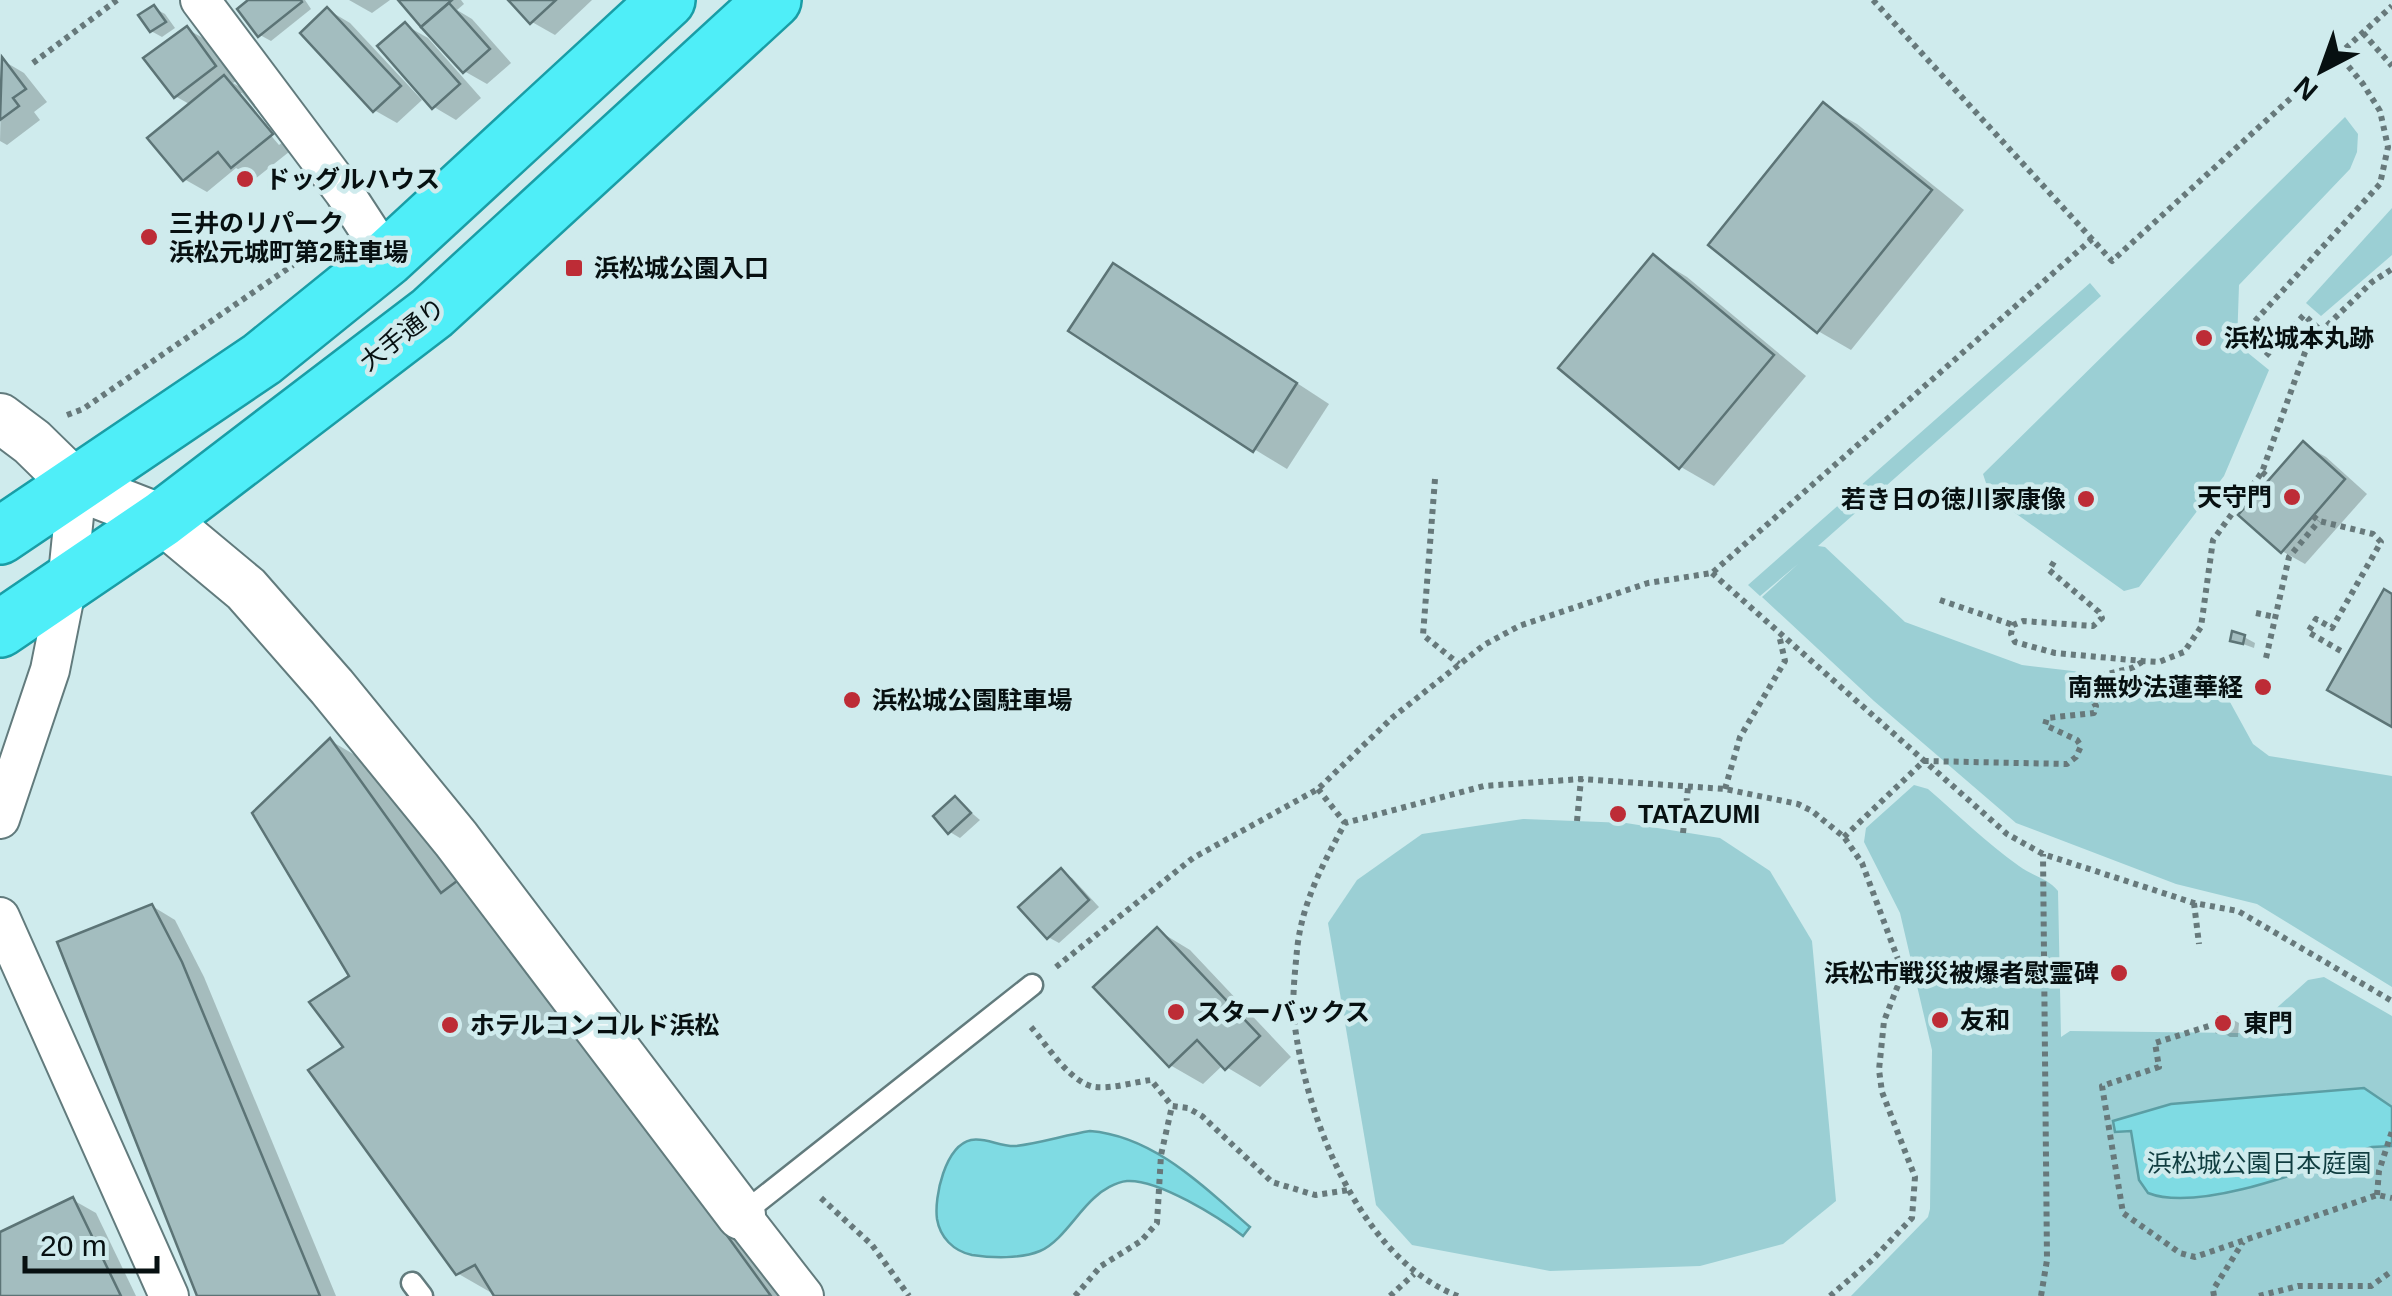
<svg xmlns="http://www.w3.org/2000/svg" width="2392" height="1296" font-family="Arial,'Noto Sans JP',sans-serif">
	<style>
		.green { fill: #9bcfd4 }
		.water { fill: #7fdbe3; stroke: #5b9ea4; stroke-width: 2.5 }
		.shadow { fill: #0003; fill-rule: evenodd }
		.building { fill: #a3bdbf; stroke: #5c7476; stroke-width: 2.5 }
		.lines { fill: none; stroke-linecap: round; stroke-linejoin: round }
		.service-casing { stroke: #627b7d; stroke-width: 25 }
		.minor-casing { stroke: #627b7d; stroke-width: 42 }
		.tertiary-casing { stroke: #627b7d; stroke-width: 52 }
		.trunk-casing { stroke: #199da6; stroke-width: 60 }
		.path { stroke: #67797b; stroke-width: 6; stroke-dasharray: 5 5; stroke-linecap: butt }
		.service { stroke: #fff; stroke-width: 20 }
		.minor { stroke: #fff; stroke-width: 38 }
		.tertiary { stroke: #fff; stroke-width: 48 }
		.trunk { stroke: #4feef8; stroke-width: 55 }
		.poi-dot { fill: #bd2c36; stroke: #cfebed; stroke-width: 4 }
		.labels { text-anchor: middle; stroke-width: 9; stroke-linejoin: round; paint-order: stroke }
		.poi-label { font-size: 25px; font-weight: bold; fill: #071011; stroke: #cfebed; text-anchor: start }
		.street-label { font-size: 25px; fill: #071011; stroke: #cfebed }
		.park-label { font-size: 25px; fill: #103d40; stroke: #cfebed }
	</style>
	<rect width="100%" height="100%" fill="#cfebed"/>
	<!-- green -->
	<g class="green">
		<polygon points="2345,117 2358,134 2357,152 2350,169 2239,285 2237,344 2269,370 2224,476 2139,587 2124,591 1990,495 1983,474"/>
		<polygon points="2392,208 2392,255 2321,316 2306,303"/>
		<polygon points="2090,283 2101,296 1818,546 1825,547 1905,622 2022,665 2150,680 2204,674 2219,682 2253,744 2269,756 2392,776 2392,987 2257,904 2176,884 2016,823 1874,701 1762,597 1798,564 1760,596 1748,585"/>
		<path d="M1914,785l14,4c30,26 59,54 91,77 13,10 29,12 39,25l3,146 9,-6 169,2 22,-11 47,-42 16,-3 68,39v280h-541l77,-79 2,-8 2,-159 -32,-137 -36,-71 2,-14z"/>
		<polygon points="1523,819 1626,823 1720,838 1770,871 1812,941 1836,1201 1783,1244 1700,1266 1550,1271 1412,1245 1376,1205 1328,923 1357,880 1422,834"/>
	</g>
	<!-- water -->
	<g class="water">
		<path d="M2364,1088l28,19v39l-20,1c-53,18 -171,67 -224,46l-9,-13 -8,-49 -16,1 -2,-11 58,-17z"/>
		<path d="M1090,1131c64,5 114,56 160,96l-7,9c-24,-19 -85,-57 -116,-55 -11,1 -25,9 -33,17 -17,15 -33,44 -54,53 -19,8 -48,7 -68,4 -19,-4 -32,-18 -35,-36 -3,-22 8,-73 34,-79 15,-3 29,7 45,6 25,-3 49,-11 74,-15z"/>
	</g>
	<!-- shadow -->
	<g class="shadow">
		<polygon points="248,0 305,0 311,9 271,41 260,35"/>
		<polygon points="349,0 390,0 372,13"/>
		<polygon points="401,0 461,0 464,4 457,10 472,19 511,63 487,84 464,71"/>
		<polygon points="511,0 592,0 555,35 532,22"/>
		<polygon points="154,8 165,14 175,28 162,37 151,31"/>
		<polygon points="328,10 350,23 422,100 397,123 374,110"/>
		<polygon points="405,25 428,38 481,98 456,120 434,107"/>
		<path d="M187,29l23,13 28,38 -5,3 14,8 47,57 -39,31 -19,-11 -29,24 -23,-13 7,-74 -16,-9zM235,93h7l41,49 -4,3z"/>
		<polygon points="2,60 24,73 47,102 34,112 40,120 7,145 0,141"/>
		<polygon points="1823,105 1857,124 1964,210 1851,350 1818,331"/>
		<polygon points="1654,257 1687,277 1806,376 1714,486 1681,467 1562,368"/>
		<polygon points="1147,285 1329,404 1287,469 1254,449"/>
		<polygon points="2303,444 2326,457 2367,494 2305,564 2282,551 2241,515"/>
		<polygon points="2244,637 2255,643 2254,648 2232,640"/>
		<polygon points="331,741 406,785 813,1296 497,1296 457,1273 347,1048 353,977"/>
		<polygon points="955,799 980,820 960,838 950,832"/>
		<polygon points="1061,872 1072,878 1099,907 1059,943 1048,937"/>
		<polygon points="152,906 175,920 204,977 336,1296 200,1296"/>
		<polygon points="1157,930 1190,950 1291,1057 1260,1087 1223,1065 1203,1084 1170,1065"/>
		<polygon points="2228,1017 2239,1023 2238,1037 2230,1037 2219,1030"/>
		<polygon points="73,1200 96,1213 136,1296 0,1296 0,1234"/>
	</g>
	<!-- building -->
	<g class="building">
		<polygon points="248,0 301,0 302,2 258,37 237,9"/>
		<polygon points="398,0 452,0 421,27"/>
		<polygon points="508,0 556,0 530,24"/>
		<polygon points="449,3 490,49 463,73 421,27"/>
		<polygon points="154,5 166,22 150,32 138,15"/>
		<polygon points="327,7 401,86 373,112 300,33"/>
		<polygon points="405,22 460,84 432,109 377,46"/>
		<polygon points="187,26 216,66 174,98 143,58"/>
		<polygon points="2,57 26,89 13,98 19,106 0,120"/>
		<polygon points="224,75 273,134 231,168 218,152 183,181 147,138"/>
		<polygon points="1823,102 1932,190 1817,333 1708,245"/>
		<polygon points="1653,254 1774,355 1679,469 1558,368"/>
		<polygon points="1113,263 1297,383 1253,452 1068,331"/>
		<polygon points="2303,441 2345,479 2281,553 2238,515"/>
		<polygon points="2384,589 2392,594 2392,727 2327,690"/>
		<polygon points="2232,631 2245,635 2243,644 2230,641"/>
		<polygon points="330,738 441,893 465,875 771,1296 494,1296 475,1265 456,1275 308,1070 343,1047 309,1002 349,976 252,813"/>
		<polygon points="955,796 971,813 948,834 933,816"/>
		<polygon points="1061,868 1089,900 1047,939 1018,907"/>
		<polygon points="152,904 182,962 320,1296 197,1296 57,942"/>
		<polygon points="1157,927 1260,1036 1225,1070 1197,1040 1169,1067 1093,987"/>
		<polygon points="2218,1014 2229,1015 2228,1032 2217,1032"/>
		<polygon points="73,1197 121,1296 0,1296 0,1232"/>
	</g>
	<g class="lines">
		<!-- service casing -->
		<g class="service-casing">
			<g id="service">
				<polyline points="741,1215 1032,985"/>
				<polyline points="412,1283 422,1296"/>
			</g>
		</g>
		<!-- minor casing -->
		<g class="minor-casing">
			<g id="minor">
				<polyline points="200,0 344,192 387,258"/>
				<polyline points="0,819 50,670 67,585 77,486"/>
				<polyline points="0,917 169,1296"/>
				<polyline points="741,1215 804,1296"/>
			</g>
		</g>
		<!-- tertiary casing -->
		<g class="tertiary-casing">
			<polyline id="tertiary" points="0,418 32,442 77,486 162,519 246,589 332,687 456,839 741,1215"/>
		</g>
		<!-- trunk casing -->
		<g class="trunk-casing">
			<g id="trunk">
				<polyline points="0,536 262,359 387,258 667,0"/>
				<polyline points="0,629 162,519 432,313 773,0"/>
			</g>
		</g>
		<!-- path -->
		<g class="path">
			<polyline points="1873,0 2112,261 2392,6"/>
			<polyline points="2363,33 2392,66"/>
			<polyline points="33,63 117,0"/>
			<polyline points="2255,321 2380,184 2388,147 2380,111 2363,84 2339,55"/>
			<polyline points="2266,356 2304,315 2320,330"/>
			<polyline points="67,415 83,409 293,265"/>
			<polyline points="2262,472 2270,479"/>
			<polyline points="1435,479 1423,635 1459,664"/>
			<polyline points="2313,516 2319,521 2373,534 2381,542 2332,628 2316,619 2308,632 2341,651"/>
			<polyline points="2054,562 2049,570 2099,612 2102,618 2093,626 2023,621 2013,625 2011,634 2015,642 2055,653 2143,661 2159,662 2184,652 2201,627 2213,540 2262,472 2308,344 2372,282 2392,269"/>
			<polyline points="1712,573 2007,834 2043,854 2194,903 2238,911 2392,1001"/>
			<polyline points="1940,600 2013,625"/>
			<polyline points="2256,613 2275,617"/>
			<polyline points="2266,658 2289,557 2319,521"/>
			<polyline points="1318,789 1345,823"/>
			<polyline points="1725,789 1740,737 1785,661 1779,635"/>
			<polyline points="1577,821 1581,779"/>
			<polyline points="1683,833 1688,788"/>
			<polyline points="1844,837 1924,761 2067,764 2076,757 2081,746 2077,740 2045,725 2047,718 2094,713 2096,706 2081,683 2083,680 2132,668 2142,662"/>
			<polyline points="2194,903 2199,944"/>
			<polyline points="1056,967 1193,858 1318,789 1393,717 1484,645 1519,626 1648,583 1712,573 2092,239"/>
			<polyline points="2218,1023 2155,1043 2159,1067 2102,1086 2123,1213 2180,1253 2195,1257 2377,1195 2392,1198"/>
			<path d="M1031,1027c16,18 39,56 64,60 16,2 40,-5 56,-7l21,26"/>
			<polyline points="2377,1195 2379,1171 2392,1131"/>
			<polyline points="821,1198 872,1245 909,1296"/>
			<polyline points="1075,1296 1101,1266 1141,1241 1157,1223 1161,1155 1172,1106 1188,1108 1202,1116 1272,1182 1315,1195 1349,1190"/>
			<polyline points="1390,1296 1414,1274"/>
			<path d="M1458,1296c-98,-37 -153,-180 -164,-277 -2,-22 1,-47 3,-69 5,-48 26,-86 48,-127l139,-37 97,-7 144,10 73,15 14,7 32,26 18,26 37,99 1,18 -16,41 -5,49 3,22 33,85 -3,41 -40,42 -42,36"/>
			<polyline points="2041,1296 2047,1260 2043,854"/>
			<polyline points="2214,1296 2213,1290 2243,1242"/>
			<polyline points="2259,1296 2298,1286 2371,1286 2392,1271"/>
		</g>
		<!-- service -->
		<use href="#service" class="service"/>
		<!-- minor -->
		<use href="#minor" class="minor"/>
		<!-- tertiary -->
		<use href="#tertiary" class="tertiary"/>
		<!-- trunk -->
		<use href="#trunk" class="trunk"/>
	</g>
	<!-- markers -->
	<g class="poi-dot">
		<circle cx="245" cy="179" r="10"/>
		<circle cx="149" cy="237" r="10"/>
		<rect x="564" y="258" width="20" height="20" rx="5"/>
		<circle cx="2204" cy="338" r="10"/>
		<circle cx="2292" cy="497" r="10"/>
		<circle cx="2086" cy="499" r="10"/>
		<circle cx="2263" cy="687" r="10"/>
		<circle cx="852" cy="700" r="10"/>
		<circle cx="1618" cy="814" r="10"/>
		<circle cx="2119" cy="973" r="10"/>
		<circle cx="1176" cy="1012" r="10"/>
		<circle cx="1940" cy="1020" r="10"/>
		<circle cx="2223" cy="1023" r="10"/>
		<circle cx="450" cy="1025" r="10"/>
	</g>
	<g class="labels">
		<!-- poi labels -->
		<g class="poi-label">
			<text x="265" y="188">ドッグルハウス</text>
			<text x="169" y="232">三井のリパーク<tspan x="169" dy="29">浜松元城町第2駐車場</tspan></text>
			<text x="594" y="277">浜松城公園入口</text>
			<text x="2224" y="347">浜松城本丸跡</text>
			<text x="2272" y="506" text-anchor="end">天守門</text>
			<text x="2066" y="508" text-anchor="end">若き日の徳川家康像</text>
			<text x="2243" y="696" text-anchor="end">南無妙法蓮華経</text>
			<text x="872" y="709">浜松城公園駐車場</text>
			<text x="1638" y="823">TATAZUMI</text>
			<text x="2099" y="982" text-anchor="end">浜松市戦災被爆者慰霊碑</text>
			<text x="1196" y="1021">スターバックス</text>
			<text x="1960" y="1029">友和</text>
			<text x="2243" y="1032">東門</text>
			<text x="470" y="1034">ホテルコンコルド浜松</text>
		</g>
		<!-- street labels -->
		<g class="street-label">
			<text transform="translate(402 334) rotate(-38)" y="9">大手通り</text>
		</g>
		<!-- park labels -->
		<g class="park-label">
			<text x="2259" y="1172">浜松城公園日本庭園</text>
		</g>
	</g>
	<!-- north arrow -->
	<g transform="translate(2322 70) rotate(221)" stroke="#cfebed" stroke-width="8" paint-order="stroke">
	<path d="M0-8L18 38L0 25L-18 38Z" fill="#071011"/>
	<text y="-15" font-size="28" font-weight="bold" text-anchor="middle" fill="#071011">N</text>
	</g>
	<!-- scale -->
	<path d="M25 1256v15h132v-15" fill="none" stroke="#071011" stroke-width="5"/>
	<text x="40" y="1256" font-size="30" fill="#071011" stroke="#cfebed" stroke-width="8" paint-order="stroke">20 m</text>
</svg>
